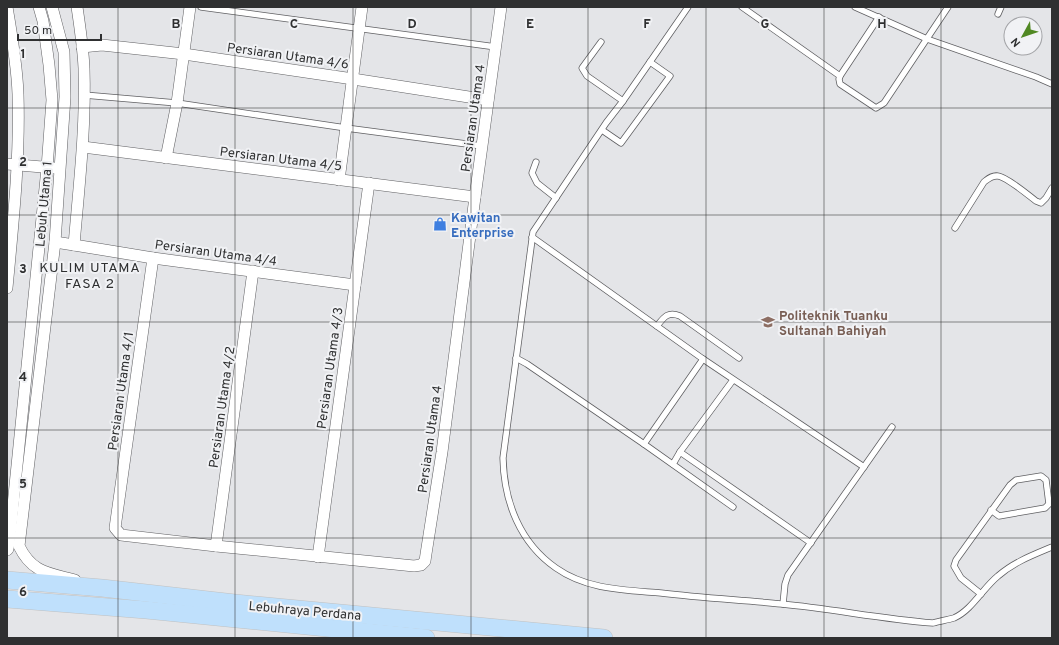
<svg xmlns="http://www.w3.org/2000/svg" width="1059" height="645" font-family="Overpass,sans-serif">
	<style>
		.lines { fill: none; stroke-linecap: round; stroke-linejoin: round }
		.lane-casing { stroke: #606063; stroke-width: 7 }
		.street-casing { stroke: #606063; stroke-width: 12 }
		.primary-casing { stroke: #c1c1c1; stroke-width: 18 }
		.lane { stroke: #fff; stroke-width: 5.5 }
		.street { stroke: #fff; stroke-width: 11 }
		.primary { stroke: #bfe0fc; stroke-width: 17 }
		.grid { fill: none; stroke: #2f3031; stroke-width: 1; stroke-opacity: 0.55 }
		.labels { text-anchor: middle; stroke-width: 4; stroke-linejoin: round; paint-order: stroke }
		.street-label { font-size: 13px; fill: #2f3031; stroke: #f1f2f5 }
		.shop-label { font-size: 13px; font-weight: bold; fill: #366cbe; stroke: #f1f2f5; text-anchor: start }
		.education-label { font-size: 13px; font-weight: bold; fill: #785e54; stroke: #f1f2f5; text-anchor: start }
		.neighbourhood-label { font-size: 14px; letter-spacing: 1px; fill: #2f3031; stroke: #f1f2f5 }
		.grid-label { font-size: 13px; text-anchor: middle; font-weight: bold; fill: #2f3031; stroke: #f1f2f5; stroke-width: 4; stroke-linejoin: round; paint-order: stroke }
	</style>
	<rect width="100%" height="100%" fill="#e4e5e8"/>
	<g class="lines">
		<!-- lane casing -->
		<g class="lane-casing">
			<g id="lane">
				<polyline points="201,7 496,47"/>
				<path d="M688,7l-65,94 -17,22 -73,109 -30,226c1,44 17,85 53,110 31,22 70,22 105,25 41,5 81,7 121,11 51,5 100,15 151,19 7,-2 14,-3 21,-5 18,-8 29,-30 44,-42 16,-14 35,-21 54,-29"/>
				<polyline points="742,7 840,76"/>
				<polyline points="855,7 927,39 1036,77 1052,84"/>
				<polyline points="998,14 1001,7"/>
				<polyline points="879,17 840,76 839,79 840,84 876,108 884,103 948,7"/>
				<polyline points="601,42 582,68 587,76 623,101"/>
				<polyline points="84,95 177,103 346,128 482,146"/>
				<polyline points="602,130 621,143 670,76 650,62"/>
				<polyline points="536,162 532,173 537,183 556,198"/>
				<path d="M955,228l29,-46c4,-3 8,-7 14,-6 9,1 30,19 38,25l5,2 5,-5 6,-10"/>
				<polyline points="532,237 703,359 864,467"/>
				<path d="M657,326c7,-9 11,-15 23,-10l59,42"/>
				<polyline points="516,358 527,364 644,444 733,507"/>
				<polyline points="644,444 703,359"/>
				<polyline points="680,452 811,543"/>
				<polyline points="673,464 680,452 733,380"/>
				<polyline points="981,594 961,578 954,566 956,560 1010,485 1016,480 1041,476 1046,480 1049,504 1045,508 999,516 991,510"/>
				<polyline points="783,604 785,584 788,575 892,427"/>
			</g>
		</g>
		<!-- street casing -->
		<g class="street-casing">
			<g id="street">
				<path d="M52,7l12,45 1,45 -10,145 -36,304c13,27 30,27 56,34"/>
				<polyline points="82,47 102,45 184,54 353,79 488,100"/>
				<polyline points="83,147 475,197"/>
				<polyline points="166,158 177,103 190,7"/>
				<polyline points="7,164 54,168"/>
				<polyline points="339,180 362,7"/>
				<path d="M55,242l19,3c5,-59 12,-118 10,-177 -1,-21 -4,-41 -7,-61"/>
				<polyline points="74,245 153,258 355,285"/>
				<polyline points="153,258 115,528 121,535 216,546 414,566 421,565 425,561 426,554 442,452 475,197 501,7"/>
				<path d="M7,288c6,-64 13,-129 11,-194 -1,-29 -6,-58 -11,-87"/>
				<polyline points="216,546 253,271"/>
				<polyline points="7,550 8,549 10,535 47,168 52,100 49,65 43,21 39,7"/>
				<polyline points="318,557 369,183"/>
			</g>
		</g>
		<!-- primary casing -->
		<g class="primary-casing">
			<g id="primary">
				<polyline points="7,580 102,588 235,603 604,638"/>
				<polyline points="7,599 146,610 426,638"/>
			</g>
		</g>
		<!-- lane -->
		<use href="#lane" class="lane"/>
		<!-- street -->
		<use href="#street" class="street"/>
		<!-- primary -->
		<use href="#primary" class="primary"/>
	</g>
	<!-- grid -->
	<path class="grid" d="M118,7v631M235,7v631M353,7v631M471,7v631M588,7v631M706,7v631M824,7v631M941,7v631M7,108h1045M7,215h1045M7,322h1045M7,430h1045M7,538h1045"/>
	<!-- icons -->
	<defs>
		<g id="shop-bare" transform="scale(1.08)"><path d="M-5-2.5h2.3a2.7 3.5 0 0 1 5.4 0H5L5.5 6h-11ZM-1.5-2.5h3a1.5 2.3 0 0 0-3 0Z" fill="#3f7fe0" stroke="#f1f2f5" stroke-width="2.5" paint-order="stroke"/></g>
		<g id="university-bare" transform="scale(1.08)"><path d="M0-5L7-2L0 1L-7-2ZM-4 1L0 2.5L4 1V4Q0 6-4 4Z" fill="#8d6e63" stroke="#f1f2f5" stroke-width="2.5" paint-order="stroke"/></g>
	</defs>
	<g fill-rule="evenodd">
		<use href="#shop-bare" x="440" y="224"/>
		<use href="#university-bare" x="768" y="322"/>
	</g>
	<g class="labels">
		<!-- street labels -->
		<g class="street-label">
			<text transform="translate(288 55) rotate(8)" y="5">Persiaran Utama 4/6</text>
			<text transform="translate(472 118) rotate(-82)" y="5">Persiaran Utama 4</text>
			<text transform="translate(281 158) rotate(7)" y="5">Persiaran Utama 4/5</text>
			<text transform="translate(43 204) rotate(-85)" y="5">Lebuh Utama 1</text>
			<text transform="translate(216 252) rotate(8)" y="5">Persiaran Utama 4/4</text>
			<text transform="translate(329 368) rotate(-82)" y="5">Persiaran Utama 4/3</text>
			<text transform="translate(120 391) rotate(-82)" y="5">Persiaran Utama 4/1</text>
			<text transform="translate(221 407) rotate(-82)" y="5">Persiaran Utama 4/2</text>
			<text transform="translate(429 439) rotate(-82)" y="5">Persiaran Utama 4</text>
			<text transform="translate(305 610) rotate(5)" y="5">Lebuhraya Perdana</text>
		</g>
		<!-- shop labels -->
		<g class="shop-label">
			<text x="451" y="222">Kawitan<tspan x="451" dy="15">Enterprise</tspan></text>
		</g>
		<!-- education labels -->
		<g class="education-label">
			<text x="779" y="320">Politeknik Tuanku<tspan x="779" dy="15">Sultanah Bahiyah</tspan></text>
		</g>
		<!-- neighbourhood labels -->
		<g class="neighbourhood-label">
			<text x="90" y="272">KULIM UTAMA<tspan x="90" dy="16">FASA 2</tspan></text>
		</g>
	</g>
	<g class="grid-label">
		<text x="176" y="28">B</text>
		<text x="294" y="28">C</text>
		<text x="412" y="28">D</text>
		<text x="530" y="28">E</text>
		<text x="647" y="28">F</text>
		<text x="765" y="28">G</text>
		<text x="882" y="28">H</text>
		<text x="23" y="58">1</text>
		<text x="23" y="166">2</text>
		<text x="23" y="273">3</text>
		<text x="23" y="381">4</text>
		<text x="23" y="488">5</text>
		<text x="23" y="596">6</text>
	</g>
	<!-- border -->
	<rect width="1059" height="645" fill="none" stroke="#2f3031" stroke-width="16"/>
	<!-- north arrow -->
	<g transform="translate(1023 36) rotate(230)"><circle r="19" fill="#f1f2f5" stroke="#a3a4a7"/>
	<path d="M0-3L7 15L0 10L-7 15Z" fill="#508823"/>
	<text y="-6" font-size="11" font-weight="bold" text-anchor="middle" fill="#2f3031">N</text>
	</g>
	<!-- scale -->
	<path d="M18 34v6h83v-6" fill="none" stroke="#2f3031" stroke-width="2"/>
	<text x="24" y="34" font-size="12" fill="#2f3031" stroke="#f1f2f5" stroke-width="3" paint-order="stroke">50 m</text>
</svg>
